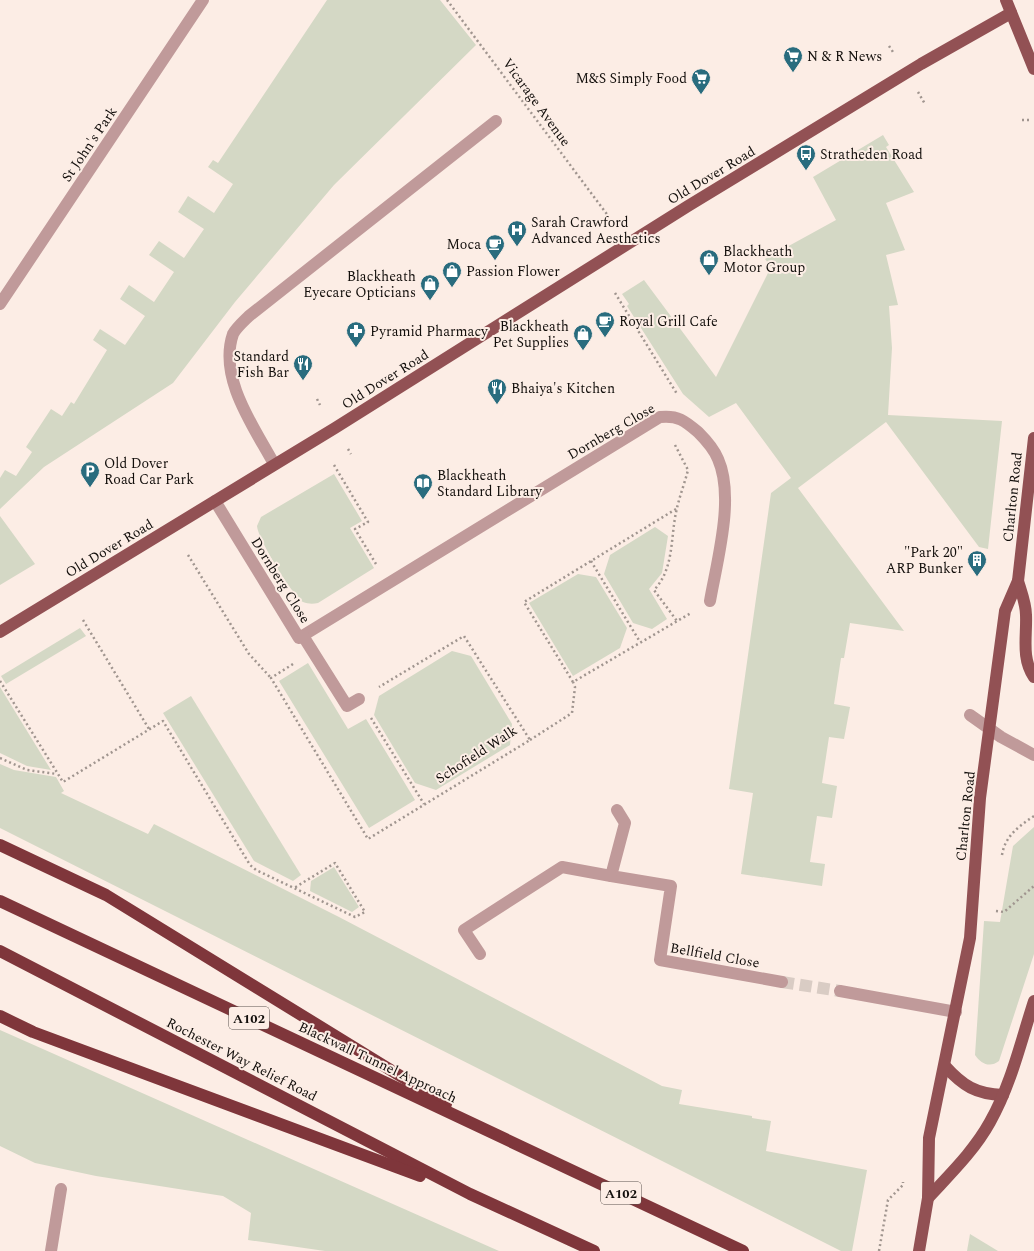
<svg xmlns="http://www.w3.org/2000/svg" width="1034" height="1251" font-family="Spectral,serif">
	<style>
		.green { fill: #d4d8c5 }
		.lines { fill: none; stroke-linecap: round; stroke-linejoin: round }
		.minor-tunnel { stroke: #d9ccc4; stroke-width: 12; stroke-dasharray: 12 6; stroke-linecap: butt }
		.path { stroke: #a0958f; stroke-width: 2.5; stroke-dasharray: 2 3; stroke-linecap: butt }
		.minor { stroke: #c09a9a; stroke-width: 12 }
		.major { stroke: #925154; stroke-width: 12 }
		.highway { stroke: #7f363b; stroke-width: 12 }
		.labels { text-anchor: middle; stroke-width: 4; stroke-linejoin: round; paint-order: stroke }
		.shield { fill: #fcede5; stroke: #58514c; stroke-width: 1 }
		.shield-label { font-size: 13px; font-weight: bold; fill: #120e0b }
		.poi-label { font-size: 14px; fill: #120e0b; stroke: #fcede5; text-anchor: start }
		.street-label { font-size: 14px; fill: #120e0b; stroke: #fcede5 }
	</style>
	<rect width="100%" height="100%" fill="#fcede5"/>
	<!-- green -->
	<g class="green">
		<polygon points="327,0 440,0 476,45 334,185 235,302 173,383 44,467 0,509 0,478 5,470 16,476 32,452 26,447 51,409 62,416 71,402 74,404 107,350 93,340 100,329 125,345 145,316 120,299 129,285 154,302 174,272 149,255 159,241 184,258 204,229 178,212 188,196 214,213 233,184 208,167 213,160 218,163"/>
		<polygon points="883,135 889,145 886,147 914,192 886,203 905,250 886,255 898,305 889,306 892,348 888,415 1002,421 988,549 979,547 886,422 798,488 904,631 850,623 844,658 841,658 834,704 850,707 844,739 829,737 822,783 837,786 832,818 817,816 810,862 825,864 822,886 741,874 753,793 729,789 771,493 791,478 736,403 709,417 683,394 627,306 629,304 622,294 644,280 716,377 771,267 765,259 836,220 813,177"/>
		<path d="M334,474l28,47 -12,7 24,40 -56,35c-5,1 -10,1 -15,-1 -11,-7 -45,-63 -46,-76l4,-9z"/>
		<polygon points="0,516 35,564 0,585"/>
		<polygon points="655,527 668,536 662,573 649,589 667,619 652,629 633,623 604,574 610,555"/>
		<polygon points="578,574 596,577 627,628 620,648 573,676 529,603"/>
		<polygon points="80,628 86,636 6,684 1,676"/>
		<polygon points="452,651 471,656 512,724 510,745 436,790 415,783 374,715 379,696"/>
		<polygon points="308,663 348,729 366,719 415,800 369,828 279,681"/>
		<polygon points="0,687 51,770 27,766 0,753"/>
		<polygon points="191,696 301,875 293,881 254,861 163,713"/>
		<polygon points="0,764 14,770 56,777 64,791 61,793 148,834 154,824 339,917 662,1086 682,1090 679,1104 752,1116 752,1118 771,1121 766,1151 867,1170 852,1251 841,1251 0,828"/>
		<path d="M1034,827v127l-35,107c-9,7 -18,3 -24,-6l9,-134 16,1 13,-76z"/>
		<polygon points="334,867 359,907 352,912 310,891 311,881"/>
		<polygon points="0,1030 499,1251 325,1251 248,1240 251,1213 223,1196 96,1176 35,1163 0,1146"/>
		<polygon points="970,1234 998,1251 967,1251"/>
	</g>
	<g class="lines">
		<!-- minor-tunnel -->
		<polyline class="minor-tunnel" points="782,982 840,991"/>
		<!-- path -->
		<g class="path">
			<polyline points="447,0 609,217"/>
			<polyline points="889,46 893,52"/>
			<polyline points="918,92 925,104"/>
			<polyline points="1022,120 1031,120"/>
			<polyline points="615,293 677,394"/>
			<polyline points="317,399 320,405"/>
			<path d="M675,445l13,25c-3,12 -8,25 -11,38 -7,28 -2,60 -23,82l23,31"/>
			<polyline points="348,449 351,454"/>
			<polyline points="334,465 368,522 355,529 376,564"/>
			<polyline points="676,509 524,602 573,682 691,613"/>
			<polyline points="188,555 249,654 271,678"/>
			<polyline points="591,561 640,642"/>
			<polyline points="83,620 149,729"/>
			<polyline points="293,664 271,678 368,839 530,740 464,636 379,687"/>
			<polyline points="0,681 63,782 163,721 250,865 256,870 355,917 365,912 335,863 294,888"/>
			<polyline points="371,718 424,804"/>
			<polyline points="530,740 572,713 575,687 573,682"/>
			<polyline points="0,758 27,770 57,774"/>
			<path d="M1002,855c3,-19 17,-29 32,-39"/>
			<polyline points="996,911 1004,912 1034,886"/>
			<polyline points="879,1251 888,1200 903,1185 903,1182"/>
		</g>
		<!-- minor -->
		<g class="minor">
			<polyline points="0,304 203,0"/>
			<path d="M274,464c-20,-37 -56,-86 -41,-130 3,-6 11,-13 16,-18l247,-195"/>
			<path d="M215,501l84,137 361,-221c18,-2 25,4 38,15 8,8 16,17 20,27 17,38 -1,102 -8,142"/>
			<polyline points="303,636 347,706 359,699"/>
			<polyline points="970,715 1001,737 1034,755"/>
			<polyline points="617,810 625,823 611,876 671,886 660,960 782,982"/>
			<polyline points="480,954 464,930 562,867 611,876"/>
			<polyline points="840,991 956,1012"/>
			<polyline points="51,1251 61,1189"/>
		</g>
		<!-- major -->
		<g class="major">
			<polyline points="1006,0 1034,69"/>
			<path d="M1018,581c3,10 8,23 8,34 1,21 -5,43 8,62"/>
			<polyline points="0,632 335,428 688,206 921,64 1011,13"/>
			<path d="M945,1066c18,20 31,28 58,29"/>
			<path d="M928,1198c22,-24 46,-47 62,-76 21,-37 31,-81 44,-121"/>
			<polyline points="919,1251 928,1198 929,1138 970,938 980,798 1005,611 1018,581 1034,438"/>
		</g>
		<!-- highway -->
		<g class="highway">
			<polyline points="0,845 106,895 446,1104"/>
			<polyline points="0,901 743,1251"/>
			<polyline points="0,951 470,1194 594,1251"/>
			<polyline points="0,1016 33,1032 420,1176"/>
		</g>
	</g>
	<!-- icons -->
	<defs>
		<g id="supermarket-pin" transform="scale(1)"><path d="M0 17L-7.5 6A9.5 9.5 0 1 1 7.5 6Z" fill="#296c7e" stroke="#fcede5"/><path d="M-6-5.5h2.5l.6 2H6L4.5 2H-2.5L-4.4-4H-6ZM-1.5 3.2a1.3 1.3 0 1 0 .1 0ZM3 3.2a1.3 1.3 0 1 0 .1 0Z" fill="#fff"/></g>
		<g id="bus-pin" transform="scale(1)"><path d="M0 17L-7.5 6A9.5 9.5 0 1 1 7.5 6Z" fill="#296c7e" stroke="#fcede5"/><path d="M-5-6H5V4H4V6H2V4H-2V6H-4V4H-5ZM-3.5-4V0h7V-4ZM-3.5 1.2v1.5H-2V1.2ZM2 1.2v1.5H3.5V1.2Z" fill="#fff"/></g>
		<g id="hospital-pin" transform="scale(1)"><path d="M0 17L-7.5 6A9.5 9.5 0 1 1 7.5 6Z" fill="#296c7e" stroke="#fcede5"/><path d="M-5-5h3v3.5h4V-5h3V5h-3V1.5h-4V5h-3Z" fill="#fff"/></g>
		<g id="cafe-pin" transform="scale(1)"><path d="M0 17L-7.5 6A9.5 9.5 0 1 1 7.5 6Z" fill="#296c7e" stroke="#fcede5"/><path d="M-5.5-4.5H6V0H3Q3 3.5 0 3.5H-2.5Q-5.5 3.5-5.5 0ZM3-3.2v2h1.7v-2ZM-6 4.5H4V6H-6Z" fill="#fff"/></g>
		<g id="shop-pin" transform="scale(1)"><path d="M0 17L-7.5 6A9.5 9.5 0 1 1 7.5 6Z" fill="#296c7e" stroke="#fcede5"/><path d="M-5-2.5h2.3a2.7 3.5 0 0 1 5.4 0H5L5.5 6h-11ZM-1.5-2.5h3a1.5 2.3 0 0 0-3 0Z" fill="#fff"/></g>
		<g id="pharmacy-pin" transform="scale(1)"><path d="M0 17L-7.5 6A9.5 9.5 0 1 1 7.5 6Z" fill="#296c7e" stroke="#fcede5"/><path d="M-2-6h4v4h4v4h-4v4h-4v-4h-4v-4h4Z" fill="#fff"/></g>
		<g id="restaurant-pin" transform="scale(1)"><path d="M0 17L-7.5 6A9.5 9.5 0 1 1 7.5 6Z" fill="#296c7e" stroke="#fcede5"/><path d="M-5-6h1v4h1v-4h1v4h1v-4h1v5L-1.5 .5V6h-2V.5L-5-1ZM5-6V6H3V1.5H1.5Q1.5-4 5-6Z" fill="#fff"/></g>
		<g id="parking-pin" transform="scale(1)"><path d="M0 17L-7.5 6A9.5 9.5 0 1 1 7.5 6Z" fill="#296c7e" stroke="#fcede5"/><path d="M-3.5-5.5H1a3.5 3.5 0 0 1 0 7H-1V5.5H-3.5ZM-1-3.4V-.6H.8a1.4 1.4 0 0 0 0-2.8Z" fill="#fff"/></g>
		<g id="library-pin" transform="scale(1)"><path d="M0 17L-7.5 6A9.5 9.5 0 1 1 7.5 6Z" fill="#296c7e" stroke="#fcede5"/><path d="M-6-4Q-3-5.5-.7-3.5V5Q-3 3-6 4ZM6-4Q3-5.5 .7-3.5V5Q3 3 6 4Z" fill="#fff"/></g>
		<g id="building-pin" transform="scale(1)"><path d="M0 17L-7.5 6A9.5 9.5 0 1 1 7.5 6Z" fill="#296c7e" stroke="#fcede5"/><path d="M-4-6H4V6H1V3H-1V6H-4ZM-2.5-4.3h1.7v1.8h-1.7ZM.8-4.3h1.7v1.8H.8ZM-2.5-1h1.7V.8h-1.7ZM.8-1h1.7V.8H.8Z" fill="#fff"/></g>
	</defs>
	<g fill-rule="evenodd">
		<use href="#supermarket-pin" x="793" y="56"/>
		<use href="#supermarket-pin" x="701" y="78"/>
		<use href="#bus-pin" x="806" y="154"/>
		<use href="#hospital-pin" x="517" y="230"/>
		<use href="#cafe-pin" x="495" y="244"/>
		<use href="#shop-pin" x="709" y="259"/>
		<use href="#shop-pin" x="452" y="271"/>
		<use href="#shop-pin" x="430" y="284"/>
		<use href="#cafe-pin" x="605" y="321"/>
		<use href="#pharmacy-pin" x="356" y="331"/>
		<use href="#shop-pin" x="583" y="334"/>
		<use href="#restaurant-pin" x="303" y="364"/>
		<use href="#restaurant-pin" x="497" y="388"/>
		<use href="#parking-pin" x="90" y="471"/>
		<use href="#library-pin" x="423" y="483"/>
		<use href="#building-pin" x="977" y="560"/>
	</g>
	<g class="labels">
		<!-- shield labels -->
		<g class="shield">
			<rect x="229" y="1007" width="40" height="22" rx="3"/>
			<rect x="601" y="1182" width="40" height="22" rx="3"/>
		</g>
		<g class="shield-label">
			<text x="249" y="1023">A102</text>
			<text x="621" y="1198">A102</text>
		</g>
		<!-- poi labels -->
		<g class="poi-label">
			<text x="807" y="61">N &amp; R News</text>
			<text x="687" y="83" text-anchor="end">M&amp;S Simply Food</text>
			<text x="820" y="159">Stratheden Road</text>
			<text x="531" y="227">Sarah Crawford<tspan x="531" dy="16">Advanced Aesthetics</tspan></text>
			<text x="481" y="249" text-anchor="end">Moca</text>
			<text x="723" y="256">Blackheath<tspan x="723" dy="16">Motor Group</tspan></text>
			<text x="466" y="276">Passion Flower</text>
			<text x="416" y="281" text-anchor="end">Blackheath<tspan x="416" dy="16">Eyecare Opticians</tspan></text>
			<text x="619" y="326">Royal Grill Cafe</text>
			<text x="569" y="331" text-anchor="end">Blackheath<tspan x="569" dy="16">Pet Supplies</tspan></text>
			<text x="370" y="336">Pyramid Pharmacy</text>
			<text x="289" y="361" text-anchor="end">Standard<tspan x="289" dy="16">Fish Bar</tspan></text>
			<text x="511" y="393">Bhaiya's Kitchen</text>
			<text x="104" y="468">Old Dover<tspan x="104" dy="16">Road Car Park</tspan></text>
			<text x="437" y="480">Blackheath<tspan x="437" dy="16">Standard Library</tspan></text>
			<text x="963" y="557" text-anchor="end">"Park 20"<tspan x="963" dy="16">ARP Bunker</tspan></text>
		</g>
		<!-- street labels -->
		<g class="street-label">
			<text transform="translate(537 102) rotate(54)" y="5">Vicarage Avenue</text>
			<text transform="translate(89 144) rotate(-56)" y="5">St John's Park</text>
			<text transform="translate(711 175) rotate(-31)" y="5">Old Dover Road</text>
			<text transform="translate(385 379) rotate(-32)" y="5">Old Dover Road</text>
			<text transform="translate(611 431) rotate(-30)" y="5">Dornberg Close</text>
			<text transform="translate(1012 497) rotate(-84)" y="5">Charlton Road</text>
			<text transform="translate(109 548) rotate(-31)" y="5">Old Dover Road</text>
			<text transform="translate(281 580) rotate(58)" y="5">Dornberg Close</text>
			<text transform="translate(476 754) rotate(-33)" y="5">Schofield Walk</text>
			<text transform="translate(965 816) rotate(-84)" y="5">Charlton Road</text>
			<text transform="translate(715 955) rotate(10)" y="5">Bellfield Close</text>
			<text transform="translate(242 1059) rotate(27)" y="5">Rochester Way Relief Road</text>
			<text transform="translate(378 1062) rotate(25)" y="5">Blackwall Tunnel Approach</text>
		</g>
	</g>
</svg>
